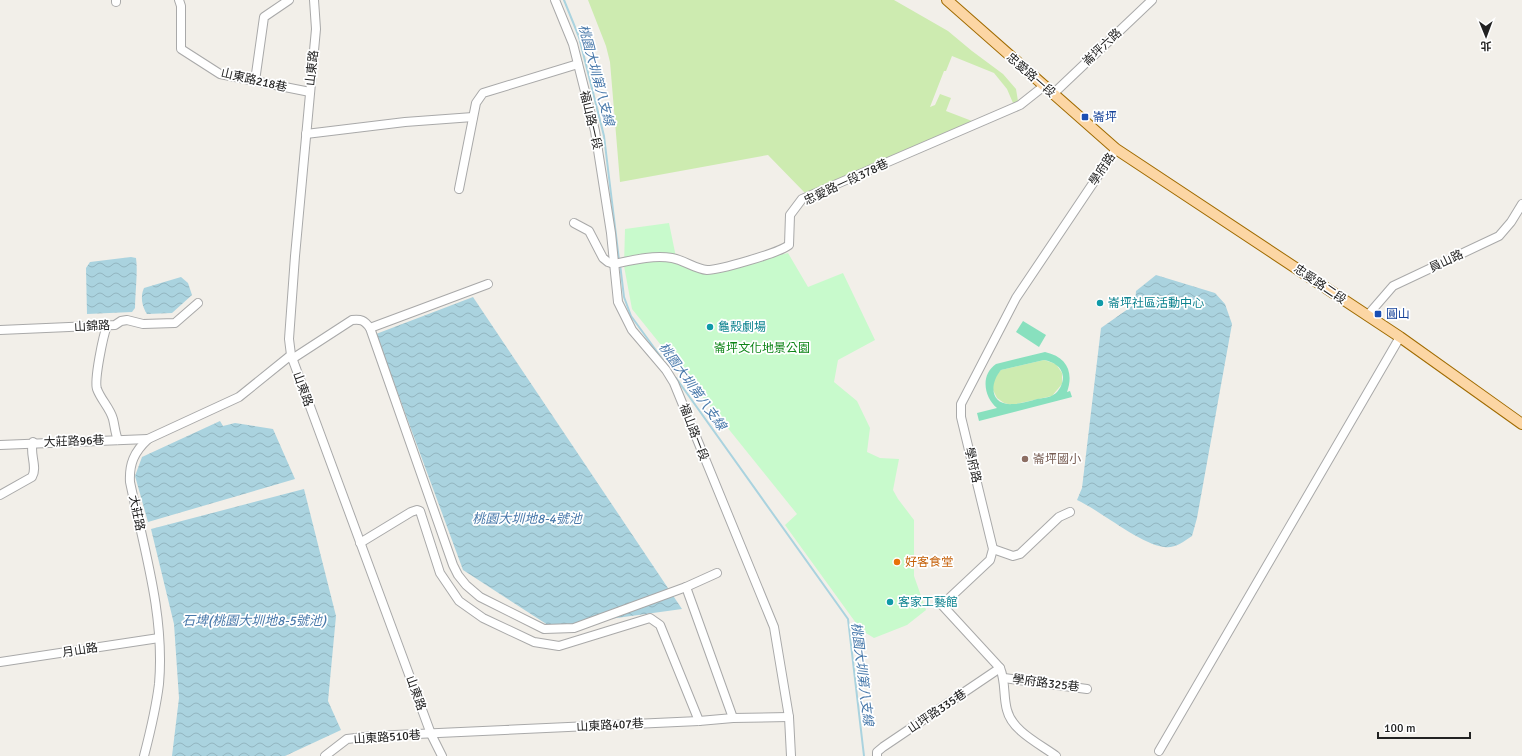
<svg xmlns="http://www.w3.org/2000/svg" width="1522" height="756" font-family="Signika,'Noto Sans TC',sans-serif">
	<style>
		.grass { fill: #cdebb0 }
		.park { fill: #c8facc }
		.pitch { fill: #88e0be; fill-rule: evenodd }
		.water { fill: url(#water-waves) }
		.lines { fill: none; stroke-linecap: round; stroke-linejoin: round }
		.stream { stroke: #aad3df; stroke-width: 2 }
		.minor-casing { stroke: #a9a9a9; stroke-width: 10 }
		.major-casing { stroke: #a06b00; stroke-width: 12 }
		.minor { stroke: #fff; stroke-width: 8 }
		.major { stroke: #fcd6a4; stroke-width: 10 }
		.transit-dot { fill: #1a4fb4; stroke: #fff; stroke-width: 1.5 }
		.culture-dot { fill: #0f9aa8; stroke: #fff; stroke-width: 1.5 }
		.education-dot { fill: #8d6e63; stroke: #fff; stroke-width: 1.5 }
		.food-dot { fill: #e8710a; stroke: #fff; stroke-width: 1.5 }
		.labels { text-anchor: middle; stroke-width: 3.5; stroke-linejoin: round; paint-order: stroke }
		.street-label { font-size: 12px; fill: #222; stroke: #fff }
		.transit-label { font-size: 12px; fill: #164399; stroke: #fff; text-anchor: start }
		.culture-label { font-size: 12px; fill: #0d838f; stroke: #fff; text-anchor: start }
		.park-label { font-size: 12px; fill: #0c8416; stroke: #fff }
		.education-label { font-size: 12px; fill: #785e54; stroke: #fff; text-anchor: start }
		.food-label { font-size: 12px; fill: #c56008; stroke: #fff; text-anchor: start }
		.water-label { font-size: 13px; font-style: italic; fill: #4a7aab; stroke: #fff }
	</style>
	<defs>
		<pattern id="water-waves" width="16" height="10" patternUnits="userSpaceOnUse"><rect width="16" height="10" fill="#aad3df"/><path d="M0 5q4-4 8 0t8 0" fill="none" stroke="#92b5bf"/></pattern>
	</defs>
	<rect width="100%" height="100%" fill="#f2efe9"/>
	<!-- grass -->
	<g class="grass">
		<polygon points="588,0 894,0 948,31 972,51 1003,74 1016,89 1018,101 1013,103 1007,89 994,73 952,56 946,71 944,71 930,107 935,105 940,94 951,98 946,111 972,121 805,193 768,155 620,182 610,62 606,46"/>
		<polygon points="1044,360 1056,364 1062,373 1062,384 1052,396 1012,405 1004,403 997,398 992,388 994,378 1001,370"/>
	</g>
	<!-- park -->
	<polygon class="park" points="669,223 677,262 706,272 788,253 808,287 843,273 875,340 838,360 834,382 857,401 870,428 867,452 880,458 899,459 893,490 898,499 914,520 914,576 926,610 907,625 874,638 861,630 785,525 797,514 632,309 624,266 625,229"/>
	<!-- pitch -->
	<g class="pitch">
		<polygon points="1023,321 1046,335 1039,347 1016,332"/>
		<path d="M1045,352c22,5 29,20 22,40l3,-1 2,6 -93,24 -2,-8 20,-5c-13,-11 -17,-33 -1,-44zM1044,360c9,2 18,6 19,17 0,7 -4,15 -10,18 -4,3 -11,3 -16,4 -7,2 -16,5 -24,5 -23,2 -24,-20 -12,-34z"/>
	</g>
	<!-- water -->
	<g class="water">
		<path d="M131,257l5,1c2,13 -1,36 -1,50l-3,4 -45,2 -1,-46 4,-6z"/>
		<path d="M1156,275l59,18 10,11 7,20 -35,194 -5,18c-9,6 -18,13 -28,11 -24,-3 -63,-36 -87,-47l5,-12 19,-160 34,-24 1,-13z"/>
		<path d="M181,277l7,6 4,12 -20,18 -25,1c-5,-7 -7,-18 -3,-26z"/>
		<polygon points="473,297 682,609 551,627 463,570 376,334"/>
		<polygon points="220,421 223,426 235,423 273,429 295,479 148,522 135,476 142,457"/>
		<polygon points="304,489 336,616 328,701 341,730 285,756 172,756 179,698 174,624 151,529"/>
	</g>
	<g class="lines">
		<!-- stream -->
		<g class="stream">
			<polyline points="564,0 579,37 604,136 619,260"/>
			<polyline points="620,264 624,297 631,316 663,360"/>
			<polyline points="676,378 848,619 864,756"/>
		</g>
		<!-- minor casing -->
		<g class="minor-casing">
			<g id="minor">
				<polyline points="116,0 116,2"/>
				<polyline points="179,0 181,6 181,49 220,74 310,92"/>
				<polyline points="314,0 316,29 295,256 289,339 291,355 431,734 442,756"/>
				<polyline points="555,0 573,44 595,131 611,233 618,302 632,330 666,370 674,383 774,627 789,717 791,756"/>
				<polyline points="255,81 264,17 289,0"/>
				<polyline points="1053,94 1152,0"/>
				<polyline points="306,134 405,122 473,117"/>
				<polyline points="459,189 476,103 483,93 578,64"/>
				<path d="M574,223l15,8 14,27 5,4 6,2c19,-4 39,-9 58,-6 12,2 23,11 35,12 12,0 72,-17 82,-25l1,-30 12,-16 218,-94 24,-19"/>
				<polyline points="1367,316 1393,286 1499,236 1511,222 1522,204"/>
				<path d="M107,326c-4,10 -13,54 -10,63 4,11 13,19 16,30 2,8 2,14 5,21"/>
				<polyline points="370,328 488,284"/>
				<polyline points="0,330 115,325 121,321 127,320 143,324 175,323 198,303"/>
				<path d="M292,359l60,-39c9,-1 12,0 18,8l83,237 5,10 8,10 14,12 64,32 30,-1 112,-41 31,-14"/>
				<polyline points="0,445 148,439"/>
				<path d="M0,495l32,-18c6,-10 -3,-23 1,-35"/>
				<polyline points="360,543 411,512 417,510 420,511 440,573 459,601 483,618 534,642 559,646 650,618 660,625 699,721"/>
				<polyline points="993,549 1013,556 1020,554 1059,517 1070,512"/>
				<polyline points="686,587 733,718"/>
				<polyline points="0,662 159,638"/>
				<polyline points="1004,678 1087,689"/>
				<polyline points="1159,751 1400,337"/>
				<path d="M144,756c6,-23 12,-48 15,-72 6,-68 -15,-135 -29,-202 -1,-18 4,-30 18,-43l91,-42 52,-42"/>
				<polyline points="325,756 347,739 373,736 699,721 733,718 789,717"/>
				<polyline points="877,756 877,752 883,747 1000,668"/>
				<path d="M1056,756c-16,-12 -44,-25 -49,-46 -4,-14 -1,-28 -7,-42l-58,-63 48,-45 3,-11 -32,-132v-13l55,-106 100,-149"/>
			</g>
		</g>
		<!-- major casing -->
		<g class="major-casing">
			<polyline id="major" points="947,0 1116,149 1400,337 1522,424"/>
		</g>
		<!-- minor -->
		<use href="#minor" class="minor"/>
		<!-- major -->
		<use href="#major" class="major"/>
	</g>
	<!-- markers -->
	<g class="transit-dot">
		<rect x="1081" y="113" width="8" height="8" rx="2"/>
		<rect x="1374" y="310" width="8" height="8" rx="2"/>
	</g>
	<g class="culture-dot">
		<circle cx="1100" cy="303" r="4"/>
		<circle cx="710" cy="327" r="4"/>
		<circle cx="890" cy="602" r="4"/>
	</g>
	<circle class="education-dot" cx="1025" cy="459" r="4"/>
	<circle class="food-dot" cx="897" cy="562" r="4"/>
	<g class="labels">
		<!-- street labels -->
		<g class="street-label">
			<text transform="translate(1102 47) rotate(-43)" y="4">崙坪六路</text>
			<text transform="translate(312 68) rotate(-84)" y="4">山東路</text>
			<text transform="translate(1031 75) rotate(41)" y="4">忠愛路一段</text>
			<text transform="translate(254 80) rotate(13)" y="4">山東路218巷</text>
			<text transform="translate(591 120) rotate(77)" y="4">福山路一段</text>
			<text transform="translate(1102 169) rotate(-56)" y="4">學府路</text>
			<text transform="translate(846 182) rotate(-25)" y="4">忠愛路一段378巷</text>
			<text transform="translate(1446 261) rotate(-25)" y="4">員山路</text>
			<text transform="translate(1320 284) rotate(34)" y="4">忠愛路二段</text>
			<text transform="translate(92 326) rotate(-3)" y="4">山錦路</text>
			<text transform="translate(303 389) rotate(70)" y="4">山東路</text>
			<text transform="translate(694 432) rotate(69)" y="4">福山路一段</text>
			<text transform="translate(74 441) rotate(-2)" y="4">大莊路96巷</text>
			<text transform="translate(973 465) rotate(77)" y="4">學府路</text>
			<text transform="translate(137 513) rotate(78)" y="4">大莊路</text>
			<text transform="translate(80 650) rotate(-9)" y="4">月山路</text>
			<text transform="translate(1046 683) rotate(7)" y="4">學府路325巷</text>
			<text transform="translate(416 693) rotate(70)" y="4">山東路</text>
			<text transform="translate(937 711) rotate(-34)" y="4">山坪路335巷</text>
			<text transform="translate(610 725) rotate(-3)" y="4">山東路407巷</text>
			<text transform="translate(387 737) rotate(-4)" y="4">山東路510巷</text>
		</g>
		<!-- transit labels -->
		<g class="transit-label">
			<text x="1093" y="121">崙坪</text>
			<text x="1386" y="318">圓山</text>
		</g>
		<!-- culture labels -->
		<g class="culture-label">
			<text x="1108" y="307">崙坪社區活動中心</text>
			<text x="718" y="331">龜殼劇場</text>
			<text x="898" y="606">客家工藝館</text>
		</g>
		<!-- park labels -->
		<g class="park-label">
			<text x="762" y="352">崙坪文化地景公園</text>
		</g>
		<!-- education labels -->
		<g class="education-label">
			<text x="1033" y="463">崙坪國小</text>
		</g>
		<!-- food labels -->
		<g class="food-label">
			<text x="905" y="566">好客食堂</text>
		</g>
		<!-- water labels -->
		<g class="water-label">
			<text transform="translate(597 75) rotate(75)" y="5">桃園大圳第八支線</text>
			<text transform="translate(693 386) rotate(54)" y="5">桃園大圳第八支線</text>
			<text x="527" y="523">桃園大圳地8-4號池</text>
			<text x="254" y="625">石埤(桃園大圳地8-5號池)</text>
			<text transform="translate(863 674) rotate(83)" y="5">桃園大圳第八支線</text>
		</g>
	</g>
	<!-- north arrow -->
	<g transform="translate(1486 36) rotate(179)" stroke="#ffffff" stroke-width="3" paint-order="stroke">
	<path d="M0-3L7 15L0 10L-7 15Z" fill="#222222"/>
	<text y="-6" font-size="11" font-weight="bold" text-anchor="middle" fill="#222222">北</text>
	</g>
	<!-- scale -->
	<path d="M1378 732v6h92v-6" fill="none" stroke="#222222" stroke-width="2"/>
	<text x="1384" y="732" font-size="12" fill="#222222" stroke="#ffffff" stroke-width="3" paint-order="stroke">100 m</text>
</svg>
